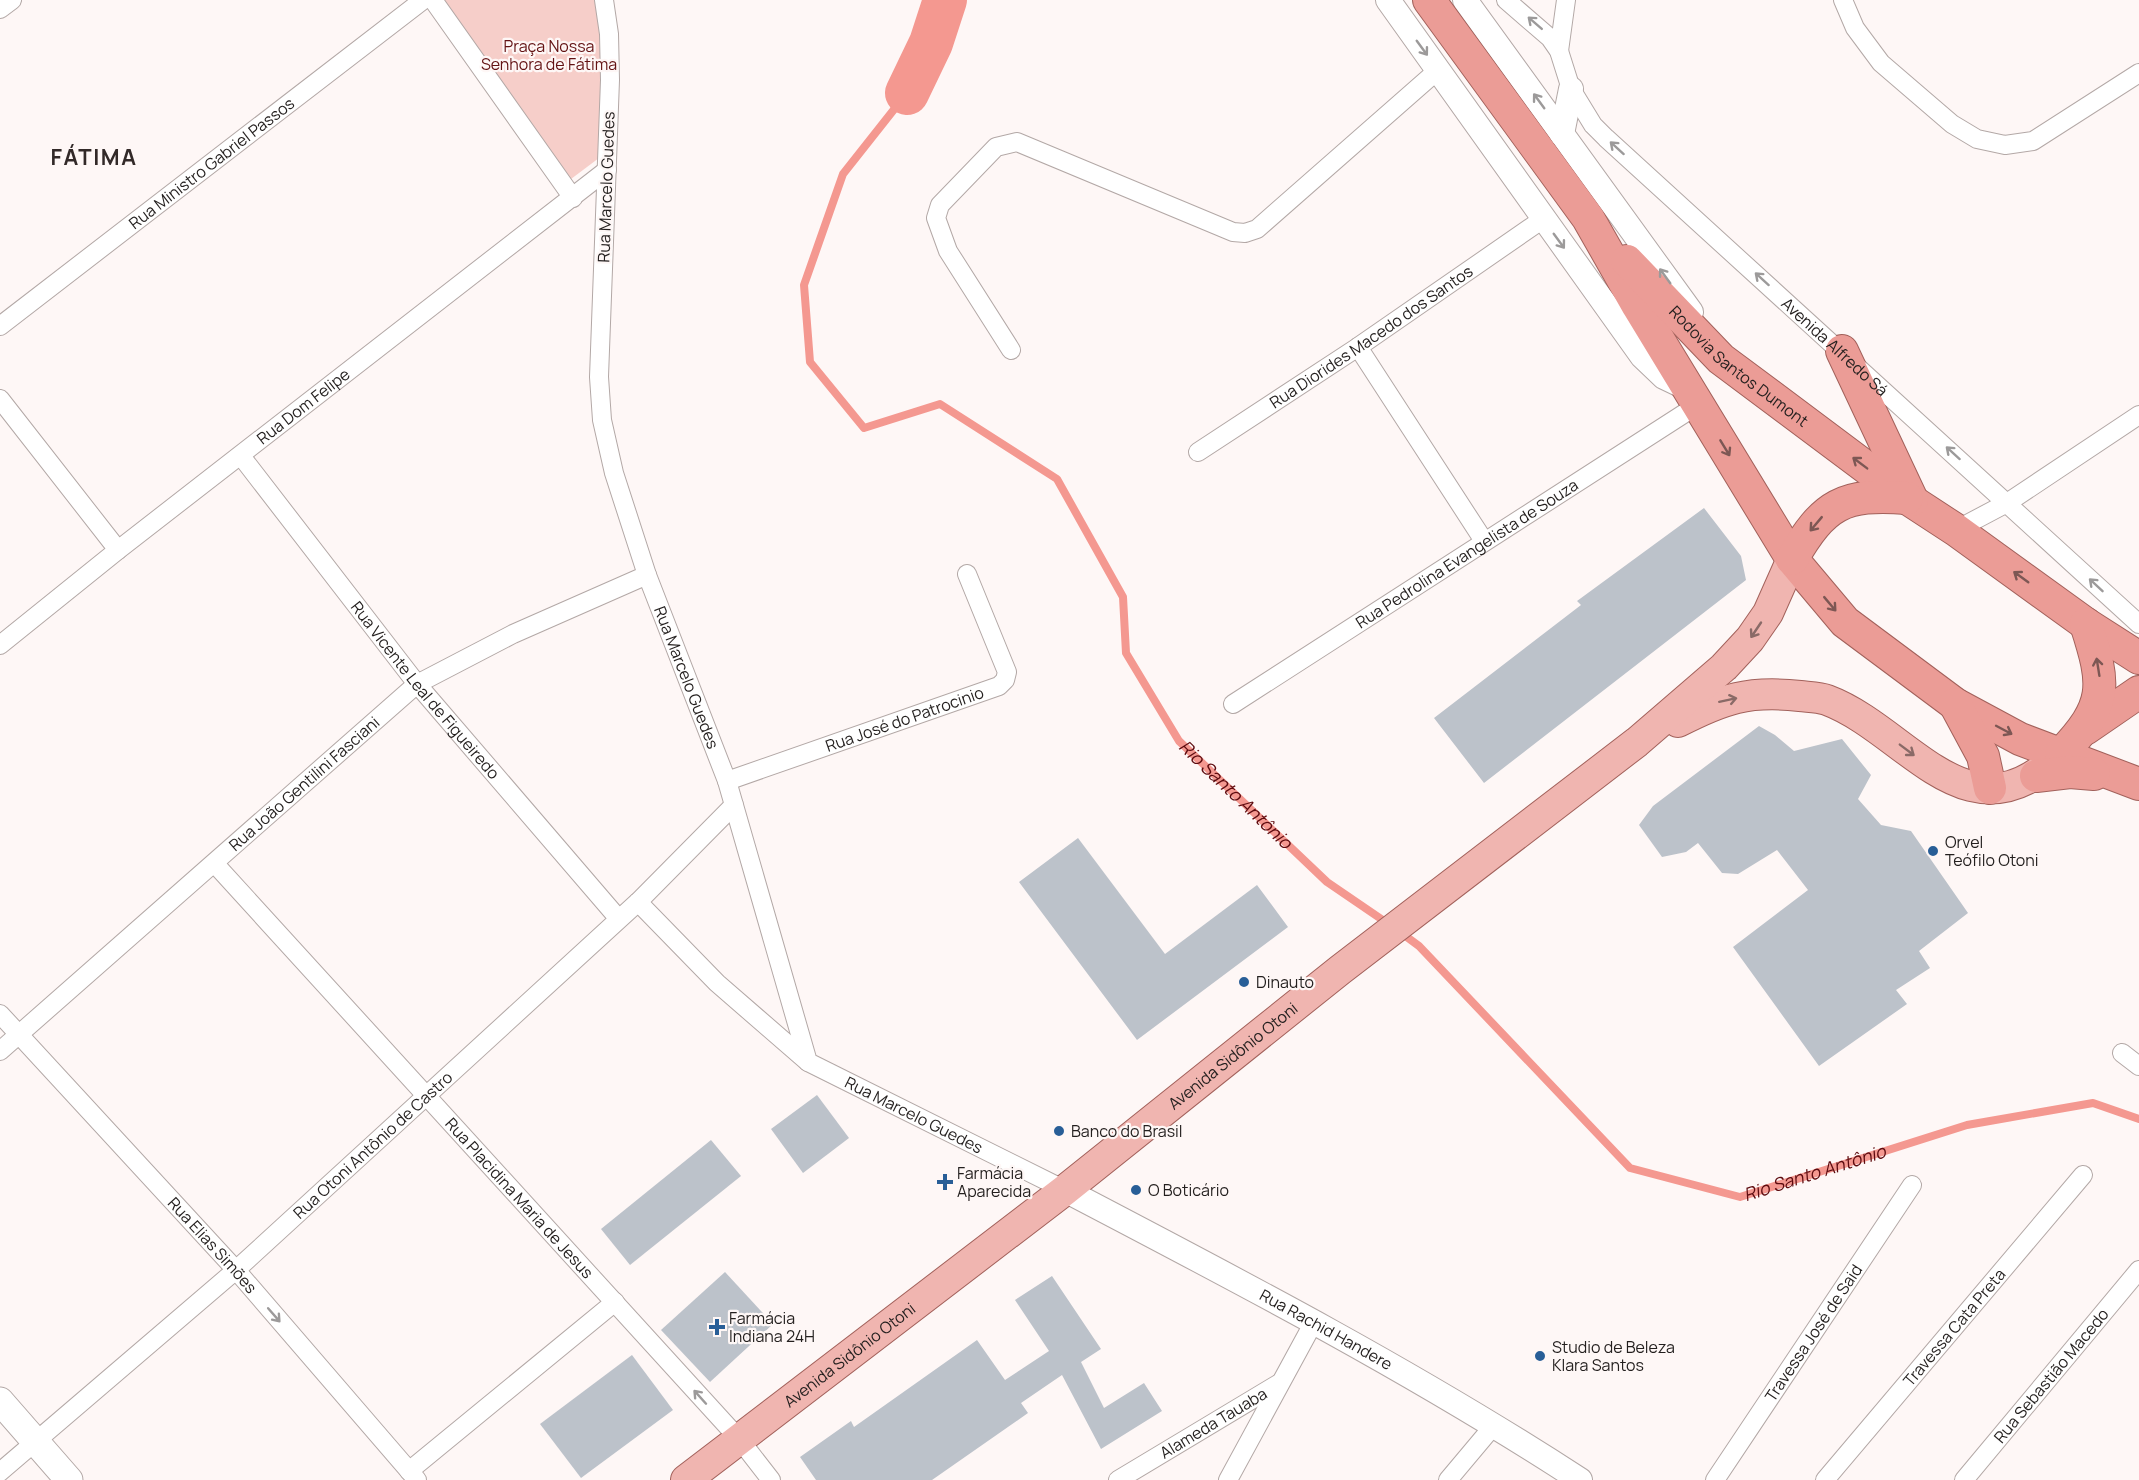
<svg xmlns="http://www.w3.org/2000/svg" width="2139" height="1480" font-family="Manrope,sans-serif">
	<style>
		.green { fill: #f6cec9 }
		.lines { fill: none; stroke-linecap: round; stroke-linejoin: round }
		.stream { stroke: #f49890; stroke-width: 8 }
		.river { stroke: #f49890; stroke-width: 44 }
		.building { fill: #bcc2ca }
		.minor-casing { stroke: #b3a8a6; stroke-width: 20 }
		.tertiary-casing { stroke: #b3a8a6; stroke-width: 26 }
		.secondary-casing { stroke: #b3a8a6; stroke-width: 29 }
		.primary-casing { stroke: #a2615b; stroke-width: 32 }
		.trunk-casing { stroke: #a2615b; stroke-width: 34 }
		.minor { stroke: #fff; stroke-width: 18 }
		.tertiary { stroke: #fff; stroke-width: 24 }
		.secondary { stroke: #fff; stroke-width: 27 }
		.primary { stroke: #f0b5b0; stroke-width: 30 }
		.trunk { stroke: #eb9c96; stroke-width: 32 }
		.oneway { stroke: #9c9a9a }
		.oneway2 { stroke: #7d5754 }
		.oneway3 { stroke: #8a6a67 }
		.poi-dot { fill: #285e97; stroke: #fef7f6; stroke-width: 2 }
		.labels { text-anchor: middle; stroke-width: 4.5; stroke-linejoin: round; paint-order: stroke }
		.park-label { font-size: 16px; fill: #631213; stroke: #fef7f6 }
		.street-label { font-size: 16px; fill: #231f1e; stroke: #fef7f6 }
		.poi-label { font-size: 16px; fill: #231f1e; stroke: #fef7f6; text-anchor: start }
		.water-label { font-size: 18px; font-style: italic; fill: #5d0b0f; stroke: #fef7f6 }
		.district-label { font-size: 22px; font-weight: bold; letter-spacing: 1.5px; fill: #322928; stroke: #fef7f6 }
	</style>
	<rect width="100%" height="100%" fill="#fef7f6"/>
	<!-- green -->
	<polygon class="green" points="441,0 600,0 603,155 571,179"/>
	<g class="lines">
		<!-- stream -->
		<g class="stream">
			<path id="s1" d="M907,93l-64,81 -39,111 6,77 54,66 76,-24 117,75 66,118 3,56 53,88 148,141 63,43"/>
			<path id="s2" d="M1400,932l19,14 211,222 110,29 227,-72 126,-22 46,16"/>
		</g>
		<!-- river -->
		<polyline class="river" points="907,93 931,43 945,0"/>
	</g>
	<!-- building -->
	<g class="building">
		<polygon points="1704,508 1741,556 1746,580 1484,783 1434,718 1581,605 1577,601"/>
		<polygon points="1759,726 1775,735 1794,751 1842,739 1871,775 1858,799 1881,825 1911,831 1968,913 1919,951 1930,968 1896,990 1907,1004 1819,1066 1733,947 1808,890 1777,850 1738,874 1722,873 1698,843 1686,852 1662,857 1639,825 1653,806"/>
		<polygon points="1078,838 1165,954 1257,885 1288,927 1137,1040 1019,882"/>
		<polygon points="817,1095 849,1138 803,1173 771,1129"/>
		<polygon points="711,1140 741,1176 630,1265 601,1229"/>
		<polygon points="725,1272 773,1324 710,1382 661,1330"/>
		<polygon points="1052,1276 1101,1349 1081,1362 1104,1408 1144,1383 1162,1411 1101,1449 1062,1375 1021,1403 1028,1413 932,1480 816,1480 800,1457 851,1421 854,1427 977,1340 1005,1380 1049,1351 1015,1300"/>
		<polygon points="632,1355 673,1410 581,1478 540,1424"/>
	</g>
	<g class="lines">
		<!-- minor casing -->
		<g class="minor-casing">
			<g id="minor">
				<polyline points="433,0 573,198"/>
				<path id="s3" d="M604,0l5,34 1,46 -11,297 3,43 12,53 33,102 80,206 81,281 257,128"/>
				<path id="s4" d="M1506,0l44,38 9,13 12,38 22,36 13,13 533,486"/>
				<polyline points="1843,0 1855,28 1881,63 1952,124 1977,139 2005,145 2033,141 2139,73"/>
				<polyline points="0,9 12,0"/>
				<polyline points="1559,51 1566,0"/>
				<path id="s5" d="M0,326l423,-326"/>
				<polyline points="1358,347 1484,541"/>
				<polyline points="1011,350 948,251 936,218 940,205 996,147 1017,142 1233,232 1245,233 1257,229 1438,70"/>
				<polyline points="0,399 118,550"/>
				<path id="s6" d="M1198,452l160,-105 185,-128"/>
				<path id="s7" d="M241,456l176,228 201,234"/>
				<polyline points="1956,530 2007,503 2139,415"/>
				<path id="s8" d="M0,645l118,-95 489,-380"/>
				<path id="s9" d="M1233,704l466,-300"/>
				<path id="s10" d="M727,781l272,-95 6,-6 2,-8 -40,-98"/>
				<path id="s11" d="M215,864l525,576 31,40"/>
				<polyline points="638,902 717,983 808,1062"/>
				<path id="s12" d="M0,1014l236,256 181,210"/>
				<path id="s13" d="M0,1051l417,-367 96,-50 134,-59"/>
				<polyline points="2122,1053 2139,1066"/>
				<polyline points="409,1471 615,1302"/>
				<path id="s14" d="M0,1472l236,-202 402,-368 96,-97"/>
				<path id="s15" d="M1118,1480l160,-96"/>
				<polyline points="1228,1480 1315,1320"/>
				<polyline points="1448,1480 1495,1424"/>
				<path id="s16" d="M1715,1480l197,-295"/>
				<path id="s17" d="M1825,1480l258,-305"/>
				<path id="s18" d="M1964,1480l175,-210"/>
			</g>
		</g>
		<!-- tertiary casing -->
		<g class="tertiary-casing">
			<g id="tertiary">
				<polyline points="1388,0 1642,356 1664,377 1689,389"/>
				<polyline points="1465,0 1691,312"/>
				<polyline points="1562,134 1571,89"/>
				<path id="s19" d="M1065,1190c176,92 349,182 515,290"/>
			</g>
		</g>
		<!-- secondary casing -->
		<g class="secondary-casing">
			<polyline id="secondary" points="0,1401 69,1480"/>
		</g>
		<!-- primary casing -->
		<g class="primary-casing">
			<g id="primary">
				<path d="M1678,722c45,-23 70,-32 122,-26 8,1 19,1 27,4 80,30 138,140 227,60"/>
				<path id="s20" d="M686,1480l379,-290 275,-220 297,-228 87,-75 26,-28 18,-26 24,-54"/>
			</g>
		</g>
		<!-- trunk casing -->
		<g class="trunk-casing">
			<g id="trunk">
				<polyline points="1429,0 1588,218 1638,306 1792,559 1845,622 1955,704 2020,739 2139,784"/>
				<path id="s21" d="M1627,261l94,98 186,139 49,32 130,94 53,34"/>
				<polyline points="1842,351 1912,500"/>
				<path d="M1792,559c32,-55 51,-66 115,-61"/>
				<polyline points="1955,704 1983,756 1990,788"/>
				<polyline points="2085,729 2139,692"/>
				<path d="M2061,754c47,-49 45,-68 25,-130"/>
				<polyline points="2036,776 2070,772 2094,774"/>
			</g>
		</g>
		<!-- minor -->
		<use href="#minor" class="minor"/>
		<!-- tertiary -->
		<use href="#tertiary" class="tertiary"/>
		<!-- secondary -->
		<use href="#secondary" class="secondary"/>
		<!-- primary -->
		<use href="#primary" class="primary"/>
		<!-- trunk -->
		<use href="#trunk" class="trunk"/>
	</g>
	<!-- one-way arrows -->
	<defs><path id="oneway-shaft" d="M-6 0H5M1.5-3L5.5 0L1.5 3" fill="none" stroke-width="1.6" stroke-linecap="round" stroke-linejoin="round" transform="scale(1.5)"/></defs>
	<g class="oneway">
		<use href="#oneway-shaft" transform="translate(1535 23) rotate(-139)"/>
		<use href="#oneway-shaft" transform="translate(1422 48) rotate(54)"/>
		<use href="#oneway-shaft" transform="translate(1539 101) rotate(-126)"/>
		<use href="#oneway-shaft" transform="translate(1617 148) rotate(-138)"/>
		<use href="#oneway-shaft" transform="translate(1559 241) rotate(54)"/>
		<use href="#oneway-shaft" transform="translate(1665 276) rotate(-126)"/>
		<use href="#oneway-shaft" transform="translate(1762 279) rotate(-138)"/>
		<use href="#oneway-shaft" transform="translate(1953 453) rotate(-138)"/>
		<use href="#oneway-shaft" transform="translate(2096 585) rotate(-137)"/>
		<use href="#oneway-shaft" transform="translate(274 1315) rotate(49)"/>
		<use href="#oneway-shaft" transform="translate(700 1397) rotate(-132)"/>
	</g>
	<g class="oneway2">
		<use href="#oneway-shaft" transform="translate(1725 448) rotate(59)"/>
		<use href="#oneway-shaft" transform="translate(1860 463) rotate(-143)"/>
		<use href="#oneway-shaft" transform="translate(1816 524) rotate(130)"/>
		<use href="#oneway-shaft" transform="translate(2021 577) rotate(-144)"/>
		<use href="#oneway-shaft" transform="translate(1830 604) rotate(50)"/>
		<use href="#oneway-shaft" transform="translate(2098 667) rotate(-99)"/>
		<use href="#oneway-shaft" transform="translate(2004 730) rotate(28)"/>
	</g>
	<g class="oneway3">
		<use href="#oneway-shaft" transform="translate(1756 630) rotate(124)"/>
		<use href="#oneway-shaft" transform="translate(1728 700) rotate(-12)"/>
		<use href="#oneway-shaft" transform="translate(1907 750) rotate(37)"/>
	</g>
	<!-- markers -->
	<g class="poi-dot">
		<circle cx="1933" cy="851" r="6"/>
		<circle cx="1244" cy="982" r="6"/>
		<circle cx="1059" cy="1131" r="6"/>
		<path d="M942 1173h6v6h6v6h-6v6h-6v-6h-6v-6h6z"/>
		<circle cx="1136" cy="1190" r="6"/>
		<path d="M714 1318h6v6h6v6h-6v6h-6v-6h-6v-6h6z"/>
		<circle cx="1540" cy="1356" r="6"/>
	</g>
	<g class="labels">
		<!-- park labels -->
		<g class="park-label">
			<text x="549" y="52">Praça Nossa<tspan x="549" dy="18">Senhora de Fátima</tspan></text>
		</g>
		<!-- street labels -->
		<g class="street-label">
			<text dy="6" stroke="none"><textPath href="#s5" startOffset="267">Rua Ministro Gabriel Passos</textPath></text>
			<text transform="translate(606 187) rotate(-88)" y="6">Rua Marcelo Guedes</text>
			<text dy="6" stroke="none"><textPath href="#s6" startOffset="208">Rua Diorides Macedo dos Santos</textPath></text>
			<text dy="6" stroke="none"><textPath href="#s4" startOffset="484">Avenida Alfredo Sá</textPath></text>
			<text dy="6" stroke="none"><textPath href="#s21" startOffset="154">Rodovia Santos Dumont</textPath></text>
			<text dy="6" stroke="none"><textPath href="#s8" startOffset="386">Rua Dom Felipe</textPath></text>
			<text dy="6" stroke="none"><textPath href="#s9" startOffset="278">Rua Pedrolina Evangelista de Souza</textPath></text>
			<text dy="6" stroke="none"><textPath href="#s3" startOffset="692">Rua Marcelo Guedes</textPath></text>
			<text dy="6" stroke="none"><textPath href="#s7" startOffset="298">Rua Vicente Leal de Figueiredo</textPath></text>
			<text dy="6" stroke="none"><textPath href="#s10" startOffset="188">Rua José do Patrocinio</textPath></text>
			<text dy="6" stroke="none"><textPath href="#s13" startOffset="405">Rua João Gentilini Fasciani</textPath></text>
			<text dy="6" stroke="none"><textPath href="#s20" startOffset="692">Avenida Sidônio Otoni</textPath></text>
			<text dy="6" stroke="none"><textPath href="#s3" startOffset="1214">Rua Marcelo Guedes</textPath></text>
			<text dy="6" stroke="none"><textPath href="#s14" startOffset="496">Rua Otoni Antônio de Castro</textPath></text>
			<text dy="6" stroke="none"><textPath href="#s11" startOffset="452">Rua Placidina Maria de Jesus</textPath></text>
			<text dy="6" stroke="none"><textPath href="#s12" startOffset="314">Rua Elias Simões</textPath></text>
			<text dy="6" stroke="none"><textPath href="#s17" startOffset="200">Travessa Cata Preta</textPath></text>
			<text dy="6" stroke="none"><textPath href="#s19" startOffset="296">Rua Rachid Handere</textPath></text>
			<text dy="6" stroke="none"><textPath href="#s16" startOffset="177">Travessa José de Said</textPath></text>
			<text dy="6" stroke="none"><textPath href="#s20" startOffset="206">Avenida Sidônio Otoni</textPath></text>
			<text dy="6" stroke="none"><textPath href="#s18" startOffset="136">Rua Sebastião Macedo</textPath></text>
			<text dy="6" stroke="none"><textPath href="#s15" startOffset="111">Alameda Tauaba</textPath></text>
		</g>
		<!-- poi labels -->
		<g class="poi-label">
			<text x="1945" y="848">Orvel<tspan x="1945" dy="18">Teófilo Otoni</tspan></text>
			<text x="1256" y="988">Dinauto</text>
			<text x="1071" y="1137">Banco do Brasil</text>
			<text x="957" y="1179">Farmácia<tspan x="957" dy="18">Aparecida</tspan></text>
			<text x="1148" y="1196">O Boticário</text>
			<text x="729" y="1324">Farmácia<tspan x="729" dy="18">Indiana 24H</tspan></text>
			<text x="1552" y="1353">Studio de Beleza<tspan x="1552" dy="18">Klara Santos</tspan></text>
		</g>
		<!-- water labels -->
		<g class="water-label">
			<text dy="6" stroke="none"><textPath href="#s1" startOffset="974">Rio Santo Antônio</textPath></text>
			<text dy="6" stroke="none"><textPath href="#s2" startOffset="522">Rio Santo Antônio</textPath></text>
		</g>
		<!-- district labels -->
		<g class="district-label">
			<text x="94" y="165">FÁTIMA</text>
		</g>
	</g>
</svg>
